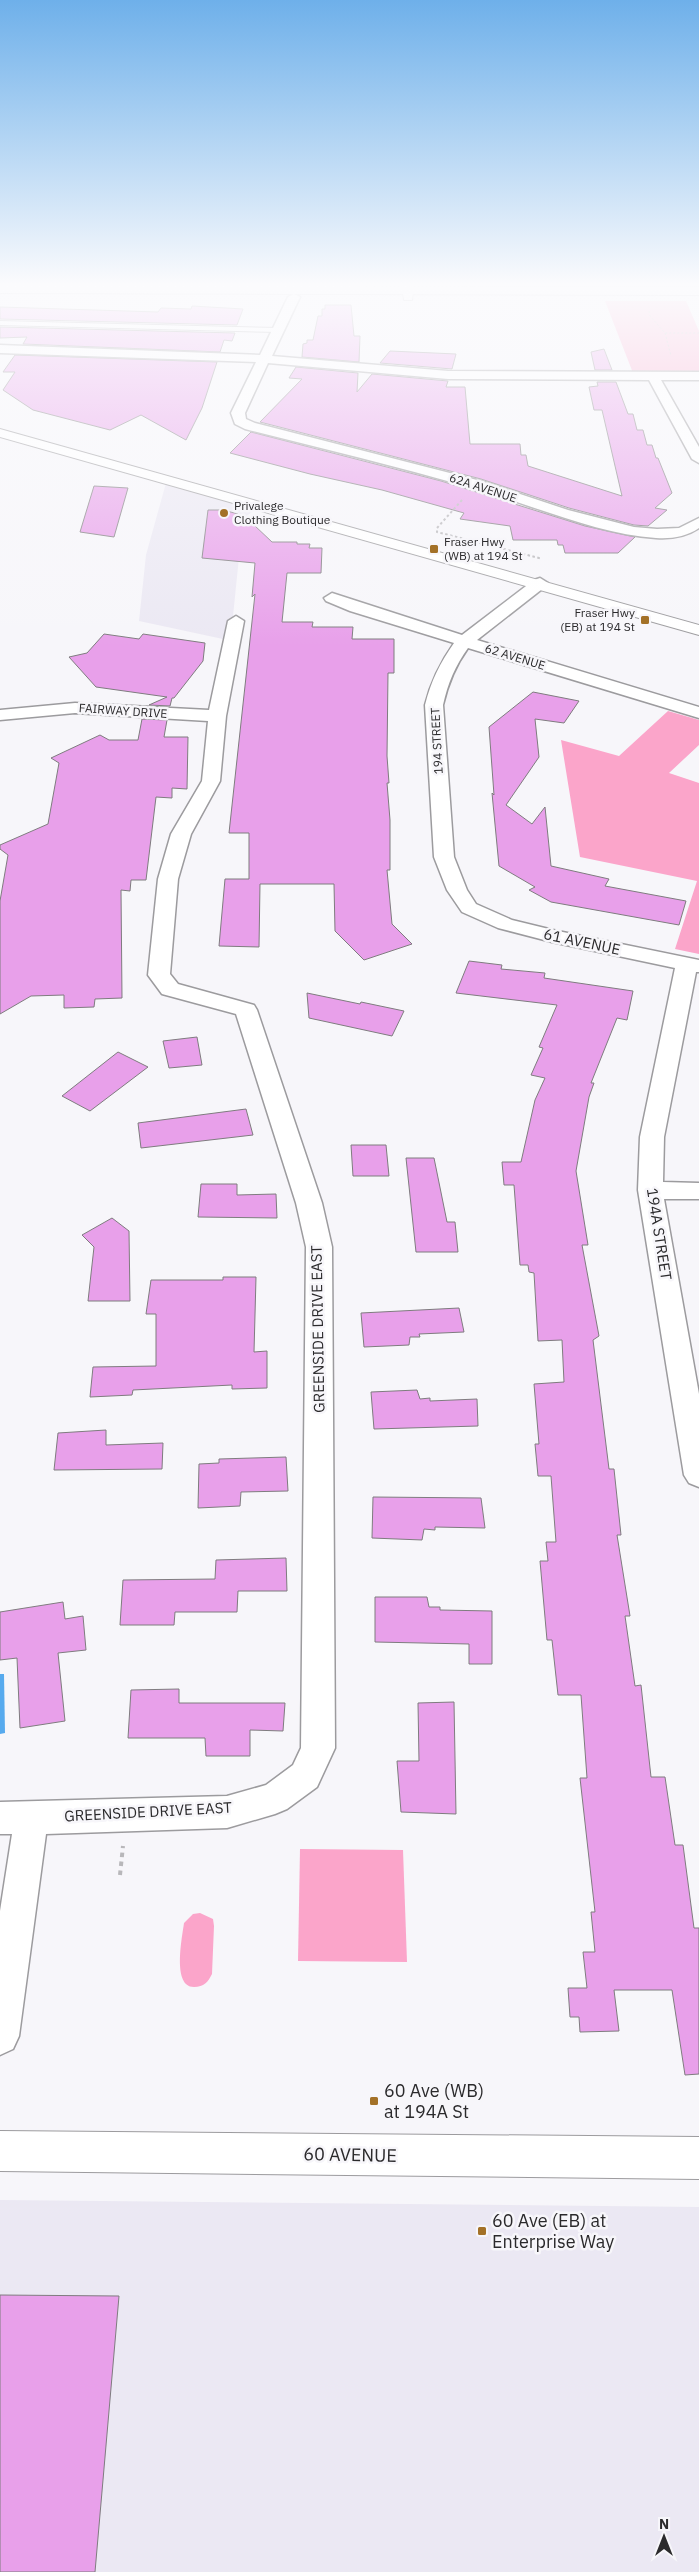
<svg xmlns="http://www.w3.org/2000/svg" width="699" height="2572" font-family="'IBM Plex Sans',sans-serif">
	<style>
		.built { fill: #ebe8f3 }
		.green { fill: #fba5ca }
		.water { fill: #57aaee }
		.building { fill: #e8a0ea; stroke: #7f7c7f }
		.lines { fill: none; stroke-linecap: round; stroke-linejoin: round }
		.service-casing { stroke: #9c9b9e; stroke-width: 2 }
		.minor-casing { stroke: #9c9b9e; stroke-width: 3 }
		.tertiary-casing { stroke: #9c9b9e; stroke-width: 2 }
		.secondary-casing { stroke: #9c9b9e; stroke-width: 2 }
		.primary-casing { stroke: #9c9b9e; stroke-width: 2 }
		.path-far2 { stroke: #b8b7ba; stroke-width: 1; stroke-dasharray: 2 2; stroke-linecap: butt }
		.path-far1 { stroke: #b8b7ba; stroke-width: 2; stroke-dasharray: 2.5 2.5; stroke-linecap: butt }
		.path { stroke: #b8b7ba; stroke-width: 4; stroke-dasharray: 4.5 4.5; stroke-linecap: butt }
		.service { fill: #fff; fill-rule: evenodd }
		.minor { fill: #fff; fill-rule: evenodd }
		.tertiary { fill: #fff; fill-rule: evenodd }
		.secondary { fill: #fff; fill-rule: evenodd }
		.primary { fill: #fff; fill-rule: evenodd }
		.poi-dot { fill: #a37127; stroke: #f7f6fa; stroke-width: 2 }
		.labels { text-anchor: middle; stroke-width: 5; stroke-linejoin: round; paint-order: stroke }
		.far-street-label { font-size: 12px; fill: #2b2a2c; stroke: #f7f6fa }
		.far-poi-label { font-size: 12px; fill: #2b2a2c; stroke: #f7f6fa; text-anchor: start }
		.street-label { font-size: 15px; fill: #2b2a2c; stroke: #f7f6fa }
		.near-poi-label { font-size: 18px; fill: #2b2a2c; stroke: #f7f6fa; text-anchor: start }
		.near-street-label { font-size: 18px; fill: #2b2a2c; stroke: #f7f6fa }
	</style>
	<rect width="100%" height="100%" fill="#f7f6fa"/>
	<!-- built -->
	<g class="built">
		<polygon points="166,483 257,509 243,518 233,616 223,639 139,621 146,555"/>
		<polygon points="0,2200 699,2207 699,2572 0,2572"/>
	</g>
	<!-- green -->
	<g class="green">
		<polygon points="605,301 686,301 699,331 699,373 633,373"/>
		<polygon points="668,711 699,720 699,745 669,773 699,783 699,954 675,949 697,881 580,857 561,740 619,756"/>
		<polygon points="300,1849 403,1850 407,1962 298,1961"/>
		<path d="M200,1913l13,6 1,7 -2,48c-4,8 -8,13 -18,13 -22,0 -12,-49 -10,-64l9,-9z"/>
	</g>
	<!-- water -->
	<polygon class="water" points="0,1674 4,1674 5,1733 0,1734"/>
	<!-- building -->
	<g class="building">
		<polygon points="325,305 351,305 354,336 360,336 359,362 302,357 303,344 307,343 307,340 313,340 318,316 322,316 322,309 325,309"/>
		<polygon points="192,306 243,309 237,325 0,319 0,307 158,312 161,308 191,309"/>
		<polygon points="0,327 235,333 232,341 224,340 220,352 23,344 27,337 0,338"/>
		<polygon points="604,349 612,370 595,370 591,352"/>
		<polygon points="390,351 456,354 452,369 380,363"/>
		<polygon points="15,355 217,362 202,408 186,440 141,415 110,430 33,410 3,390 15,372 3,372"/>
		<polygon points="296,367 358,373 357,392 372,374 448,381 446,387 465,387 470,444 520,444 521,455 526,455 528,466 622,496 602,410 594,410 589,387 598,386 597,382 616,382 628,414 633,414 637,430 643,430 647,445 652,445 656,458 658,458 672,493 655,508 667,510 648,526 634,525 569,508 481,479 260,422 302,379 289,378"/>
		<polygon points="251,432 441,481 585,526 635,537 618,553 565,553 563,545 558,545 557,540 513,540 510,526 460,519 464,513 382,490 310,474 230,453"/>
		<polygon points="94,486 128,488 114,537 80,532"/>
		<polygon points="208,510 223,510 238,514 237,524 254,525 272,542 297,542 297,544 310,544 309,548 322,548 321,573 287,573 282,622 313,622 312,627 353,627 352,639 394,639 394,673 388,673 387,756 389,783 387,783 390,820 390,870 387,870 392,924 412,944 364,960 335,931 334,884 260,884 259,947 219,946 225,879 249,879 249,833 229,833 255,594 252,597 255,563 202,558"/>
		<polygon points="104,634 139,639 143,634 205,643 203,661 174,698 172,698 170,706 149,705 167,697 96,687 69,657 87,653"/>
		<polygon points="533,692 579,701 564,723 535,719 539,757 506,805 532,824 545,807 551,866 609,879 605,886 686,901 679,925 551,902 529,890 535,887 499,866 492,793 494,795 489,727"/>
		<polygon points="142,719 167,720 164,737 188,737 187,789 172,788 172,798 156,797 146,880 131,880 130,891 121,890 122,998 95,999 94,1007 64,1008 64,995 31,996 0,1014 0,901 8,855 0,849 0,845 48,824 59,763 51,758 100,735 109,740 138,740"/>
		<polygon points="469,961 502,965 501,969 545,973 544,978 633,991 627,1020 617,1018 591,1083 594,1083 589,1097 576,1171 588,1245 582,1245 599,1336 593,1340 609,1469 614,1469 621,1535 617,1535 630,1616 625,1616 635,1686 641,1685 651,1777 665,1777 675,1845 683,1845 694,1928 699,1928 699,2074 685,2075 672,1990 614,1990 619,2031 580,2032 579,2017 570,2017 568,1988 587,1988 583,1952 595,1952 591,1912 595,1912 580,1778 587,1778 581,1695 558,1695 552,1640 547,1640 540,1561 548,1561 546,1542 556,1542 551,1476 538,1476 535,1444 539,1444 534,1384 564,1382 562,1340 538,1341 534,1273 529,1272 528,1265 520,1265 514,1185 504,1185 502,1162 521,1162 535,1100 545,1078 531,1075 543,1048 539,1047 557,1005 456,993"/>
		<polygon points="307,993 360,1004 361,1002 404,1011 392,1036 309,1018"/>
		<polygon points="197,1037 202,1065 169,1068 163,1041"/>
		<polygon points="118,1052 148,1067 90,1111 62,1096"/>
		<polygon points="246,1109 253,1135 141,1148 138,1123"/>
		<polygon points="351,1145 386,1145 389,1176 353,1176"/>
		<polygon points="406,1158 434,1158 447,1222 455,1222 458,1252 416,1252"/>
		<polygon points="201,1184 237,1184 237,1195 276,1194 277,1218 198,1217"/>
		<polygon points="112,1218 129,1231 130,1301 88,1301 94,1247 82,1235"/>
		<polygon points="223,1277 256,1277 254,1352 267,1351 267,1388 232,1389 232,1385 133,1390 132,1395 90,1397 93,1367 156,1366 156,1314 146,1314 151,1280 223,1280"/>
		<polygon points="459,1308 464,1332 419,1334 420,1337 410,1337 409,1345 364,1347 361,1313"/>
		<polygon points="417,1390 420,1399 430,1398 430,1401 477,1399 478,1426 374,1429 371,1392"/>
		<polygon points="106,1430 106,1445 163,1443 162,1469 54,1470 58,1433"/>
		<polygon points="286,1457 288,1491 241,1492 240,1506 198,1508 199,1464 219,1463 219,1459"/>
		<polygon points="373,1497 481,1498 485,1528 435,1527 435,1530 424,1529 422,1540 372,1538"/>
		<polygon points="286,1558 287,1591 238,1591 237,1612 175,1612 174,1625 120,1625 123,1580 215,1579 216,1560"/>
		<polygon points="375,1597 427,1597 429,1607 440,1607 440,1610 492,1611 492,1664 469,1664 469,1644 375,1642"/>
		<polygon points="63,1602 65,1619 83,1616 86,1650 58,1653 65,1721 20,1728 17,1658 0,1660 0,1612"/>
		<polygon points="179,1689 179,1703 285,1703 283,1731 250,1730 250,1756 206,1756 205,1738 128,1738 131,1690"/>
		<polygon points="454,1702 456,1814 401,1812 397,1761 419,1761 418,1703"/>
		<polygon points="0,2295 119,2296 95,2572 0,2572"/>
	</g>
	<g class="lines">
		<!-- service casing -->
		<g class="service-casing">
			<polygon id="service" points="0,321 278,328 281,330 278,332 0,325"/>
		</g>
		<!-- minor casing -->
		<g class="minor-casing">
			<g id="minor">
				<path d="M294,294l6,3 -28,59 176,15 251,1v8h-38l38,67v16l-7,-4 -43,-79 -201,-1 -180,-16 -23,50 1,6 9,4 226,58 87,29 66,17 23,2 22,-1 20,-10v10c-13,9 -28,11 -43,10 -61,-4 -128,-35 -187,-51 -74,-21 -149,-39 -224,-58l-10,-5 -4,-11 25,-51 -256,-9v-8l260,10 28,-58z"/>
				<path d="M540,578l8,5 -2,3 -69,54 222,67v11l-231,-70c-13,18 -20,35 -25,57l11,152 13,33 9,14 36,16 41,10 146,30v12h-3l-32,165 -1,45 36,1v16h-35l35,195v93l-10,-4 -5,-8 -46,-285 2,-53 35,-169 -123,-26 -54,-14 -36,-16 -15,-22 -13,-33 -9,-152c6,-24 15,-42 29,-62l-104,-32 -24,-10 -2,-3 8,-5 130,42 72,-55z"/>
				<polygon points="236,616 244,621 226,716 220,781 191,834 178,879 170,974 178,984 254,1005 257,1010 322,1203 332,1247 335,1748 317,1787 287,1809 275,1814 227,1828 46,1834 19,2036 13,2049 0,2055 0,1911 12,1834 0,1834 0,1802 227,1796 266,1785 293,1765 301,1748 306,1247 296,1203 236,1014 162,994 148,975 158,879 171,834 202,781 208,721 75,713 0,720 0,710 75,703 209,710 228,621"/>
			</g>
		</g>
		<!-- tertiary casing -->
		<g class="tertiary-casing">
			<g id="tertiary">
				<polygon points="402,285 414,285 412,300 404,300"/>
				<polygon points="0,2131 699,2137 699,2179 0,2171"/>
			</g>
		</g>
		<!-- secondary casing -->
		<g class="secondary-casing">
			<polygon id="secondary" points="0,285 699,287 699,295 0,293"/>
		</g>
		<!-- primary casing -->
		<g class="primary-casing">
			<polygon id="primary" points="0,429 699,625 699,635 0,437"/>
		</g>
		<!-- path-far2 -->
		<g class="path-far2">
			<polyline points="649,311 650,316 665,333 699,333"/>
			<polyline points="665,333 671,356"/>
		</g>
		<!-- path-far1 -->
		<polyline class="path-far1" points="462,500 437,528 437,532 539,558 537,560"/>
		<!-- path -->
		<polyline class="path" points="120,1875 123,1846"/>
		<!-- service -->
		<use href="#service" class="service"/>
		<!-- minor -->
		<use href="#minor" class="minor"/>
		<!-- tertiary -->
		<use href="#tertiary" class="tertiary"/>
		<!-- secondary -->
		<use href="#secondary" class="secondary"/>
		<!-- primary -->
		<use href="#primary" class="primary"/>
	</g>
	<!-- sky -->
	<linearGradient id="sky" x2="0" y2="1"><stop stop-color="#6eb0ea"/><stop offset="0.44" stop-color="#fbfbfd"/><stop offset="1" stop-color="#fbfbfd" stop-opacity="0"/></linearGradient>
	<rect width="699" height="646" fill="url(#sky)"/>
	<!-- markers -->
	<g class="poi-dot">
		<circle cx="224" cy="513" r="5"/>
		<rect x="429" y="544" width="10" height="10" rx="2.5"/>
		<rect x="640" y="615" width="10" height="10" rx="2.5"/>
		<rect x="369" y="2096" width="10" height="10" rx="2.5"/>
		<rect x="477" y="2226" width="10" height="10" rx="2.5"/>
	</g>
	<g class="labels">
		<!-- far-street labels -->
		<g class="far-street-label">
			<text transform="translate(483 488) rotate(18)" y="4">62A AVENUE</text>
			<text transform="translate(515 657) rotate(17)" y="4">62 AVENUE</text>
			<text transform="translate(123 711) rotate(4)" y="4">FAIRWAY DRIVE</text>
			<text transform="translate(437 741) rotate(-93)" y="4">194 STREET</text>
		</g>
		<!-- far-poi labels -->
		<g class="far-poi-label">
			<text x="234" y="510">Privalege<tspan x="234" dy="14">Clothing Boutique</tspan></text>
			<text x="444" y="546">Fraser Hwy<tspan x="444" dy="14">(WB) at 194 St</tspan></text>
			<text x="635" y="617" text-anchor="end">Fraser Hwy<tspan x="635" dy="14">(EB) at 194 St</tspan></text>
		</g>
		<!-- street labels -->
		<g class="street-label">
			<text transform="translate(582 942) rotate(12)" y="5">61 AVENUE</text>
			<text transform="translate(659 1234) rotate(81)" y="5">194A STREET</text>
			<text transform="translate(318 1329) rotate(-91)" y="5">GREENSIDE DRIVE EAST</text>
			<text transform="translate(148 1812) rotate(-3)" y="5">GREENSIDE DRIVE EAST</text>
		</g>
		<!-- near-poi labels -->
		<g class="near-poi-label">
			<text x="384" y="2097">60 Ave (WB)<tspan x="384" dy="21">at 194A St</tspan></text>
			<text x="492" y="2227">60 Ave (EB) at<tspan x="492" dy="21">Enterprise Way</tspan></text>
		</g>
		<!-- near-street labels -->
		<g class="near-street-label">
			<text transform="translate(350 2155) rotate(1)" y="6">60 AVENUE</text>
		</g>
	</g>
	<!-- north arrow -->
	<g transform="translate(664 2537)" stroke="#f7f6fa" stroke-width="4" paint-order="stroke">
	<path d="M0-4L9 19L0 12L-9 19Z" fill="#2b2a2c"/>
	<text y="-8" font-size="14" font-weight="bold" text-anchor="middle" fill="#2b2a2c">N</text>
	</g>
</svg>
